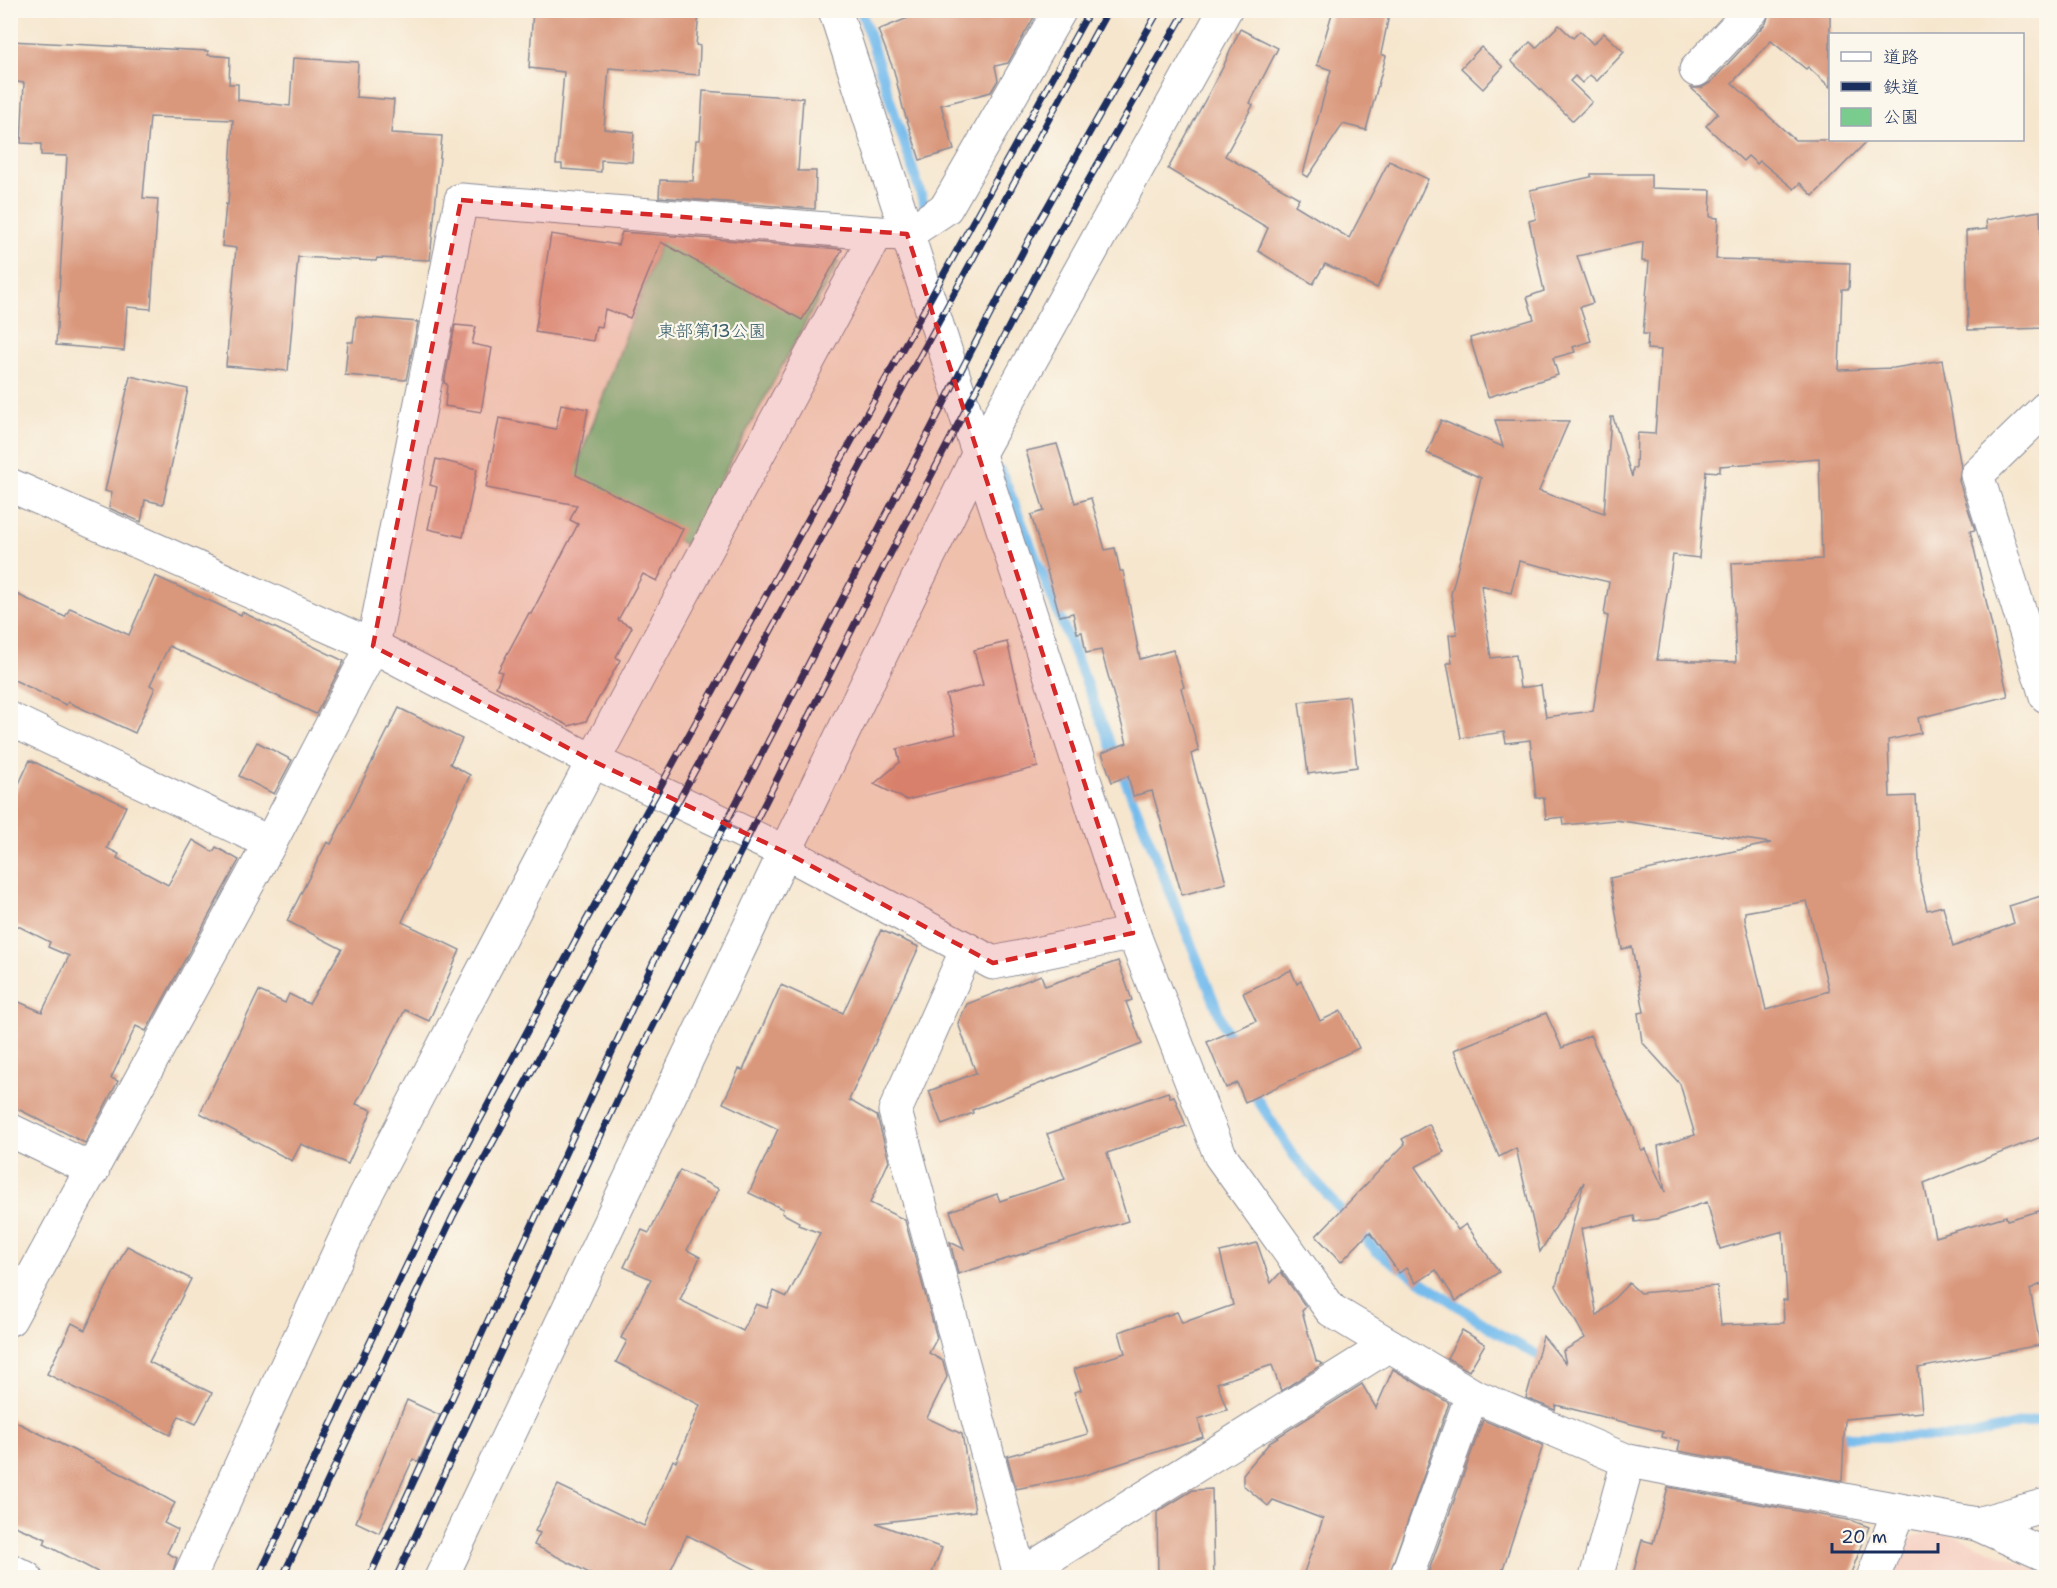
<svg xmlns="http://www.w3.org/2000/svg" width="2057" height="1588" font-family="'Shantell Sans','Klee One',sans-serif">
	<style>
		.built { fill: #f6d2c4 }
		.green { fill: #7acc8e; stroke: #4a7e76; stroke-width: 1.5 }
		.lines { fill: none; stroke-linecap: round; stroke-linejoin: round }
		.stream { stroke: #75bced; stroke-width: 10 }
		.building { fill: #d9977b; fill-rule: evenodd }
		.minor-casing { stroke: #888a96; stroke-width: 35 }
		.minor { stroke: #fff; stroke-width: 33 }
		.rail-casing { stroke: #1b2f5e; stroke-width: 7 }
		.rail { stroke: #fbf7ec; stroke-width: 4.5; stroke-dasharray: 14; stroke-linecap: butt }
		.oneway { fill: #8d97ae }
		.marked { fill: #d62828; fill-opacity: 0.2; stroke: #d62828; stroke-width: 4.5; stroke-dasharray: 12 8; stroke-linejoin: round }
		.labels { text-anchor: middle; stroke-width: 4.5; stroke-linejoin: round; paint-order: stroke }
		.park-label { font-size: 18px; fill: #385e6c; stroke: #fbf7ec }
	</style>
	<rect width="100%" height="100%" fill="#fbf7ec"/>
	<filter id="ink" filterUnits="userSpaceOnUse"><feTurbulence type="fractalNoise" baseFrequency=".0167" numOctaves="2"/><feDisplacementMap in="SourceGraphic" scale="12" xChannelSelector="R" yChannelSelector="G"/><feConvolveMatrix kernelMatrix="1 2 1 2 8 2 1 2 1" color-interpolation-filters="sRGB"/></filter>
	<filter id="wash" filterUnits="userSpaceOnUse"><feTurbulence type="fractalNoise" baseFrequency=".008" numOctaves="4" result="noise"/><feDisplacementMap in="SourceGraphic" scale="24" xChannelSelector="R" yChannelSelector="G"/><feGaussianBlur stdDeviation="1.35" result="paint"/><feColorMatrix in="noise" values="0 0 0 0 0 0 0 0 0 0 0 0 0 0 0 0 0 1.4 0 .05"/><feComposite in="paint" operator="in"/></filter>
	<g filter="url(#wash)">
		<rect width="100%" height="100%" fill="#f6e6ce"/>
		<!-- built -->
		<polygon class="built" points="1943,1531 2046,1573 2046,1578 1884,1578 1898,1543 1917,1535"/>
		<!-- green -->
		<polygon class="green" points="661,242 839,261 685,545 572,479"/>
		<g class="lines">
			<!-- stream -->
			<g class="stream">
				<polyline points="861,10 924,204"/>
				<polyline points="1001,471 1232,1046"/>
				<polyline points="1248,1085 1294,1156 1376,1251 1498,1333 1550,1362"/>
				<polyline points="1830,1434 1851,1437 1963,1437 2046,1418"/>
			</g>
		</g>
		<g id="blocks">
			<!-- building -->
			<g class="building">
				<polygon points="533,10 658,10 699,13 696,45 700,46 699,75 609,68 604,129 634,132 632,162 601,160 601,172 562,169 562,164 556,164 564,72 529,68"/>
				<polygon points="928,10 1038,10 1008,63 995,66 998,80 991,92 941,105 954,150 920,160 903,108 894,71 878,30"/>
				<polygon points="1333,10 1390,10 1381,54 1386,56 1366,130 1343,124 1308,177 1303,174 1331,70 1317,65"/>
				<polygon points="1770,10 1830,10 1830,87 1808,67 1806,69 1771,41 1732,83 1795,140 1868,140 1813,196 1800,183 1794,189 1760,161 1757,164 1748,156 1743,161 1706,126 1718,113 1691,88 1701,88 1710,83 1766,23"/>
				<polygon points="1559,25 1573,38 1580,31 1593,44 1604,33 1624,52 1597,81 1590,75 1582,83 1575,76 1570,81 1592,102 1573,121 1511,61 1530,42 1536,48"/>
				<polygon points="1240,29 1278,48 1250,103 1253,105 1225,156 1299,198 1295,205 1349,238 1389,161 1428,179 1377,288 1325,264 1313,284 1258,251 1268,228 1168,169 1223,67"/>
				<polygon points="10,41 208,51 208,55 230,57 229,84 238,84 238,100 290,106 293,58 358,62 356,97 394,100 391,133 442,136 430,260 377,258 376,261 298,257 288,371 226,366 236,248 222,246 226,204 228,205 233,120 150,117 143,198 158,199 151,309 127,307 124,351 56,345 67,156 41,155 41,144 21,143 24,83 10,81"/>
				<polygon points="1481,47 1503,67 1483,89 1461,68"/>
				<polygon points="703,91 803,98 798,171 816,171 815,209 659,197 660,180 693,181 696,140 700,140"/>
				<path d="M1591,174h60v14l60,2 -1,27 8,1 -2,41 134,4 -1,26h-7l-3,81 55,-2 48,-8 19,107 -2,14 16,49 -5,1 38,165 -90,22 3,15 -33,7 2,57 26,-1 4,85 7,29 16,-4 10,41 61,-24 -5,-17 32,-10 5,16v223l-122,48 11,54 71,-21 1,4 39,-11v73l-16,7 10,56 -122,23 4,44 -77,7 -3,62 -164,-30 2,-10 -18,-4 1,-5 -107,-27 -1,5 -29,-12 17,-62 23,28 -3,-13 22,-13 -29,-52 28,-104 -44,70 -24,-104 -17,9 -45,-107 92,-37 16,35 28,-13 44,93 7,22 4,-1 20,43 -7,-46 37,-11 -15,-51 -38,-42 -4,-29 6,-1 -12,-65 -10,2 -12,-71 161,-35 -156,-23 -51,5 -1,-8 -17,2 -2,-21h-8l-6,-58 -24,3 -2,-11 -43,6 -14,-75h5l-3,-28 8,-1 -6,-40 30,-116 -54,-25 14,-33 62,27 -8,-27 74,1 -30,70 65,22 7,-96h2l19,60 1,-9h3l1,-35 18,1 6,-84 -14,-1 1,-15h-5l6,-72 -7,-1 1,-19 -66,14 16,47 -13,4 11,34 -18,6 2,5 -22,6 5,17 -70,22 -18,-59 64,-19 -7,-22 17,-6 -15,-70 7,-2 -6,-29 61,-13zM1819,458l3,101 -90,4 4,99 -79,-2 16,-105 26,3 7,-87 14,1v-6zM1519,561l90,21 -5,33 4,1 -15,95 -47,6 -5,-32 -21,3 -4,-33 -25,3 -10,-73 30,8zM1807,901l22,90 -63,19 -21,-90v-8zM1707,1202l13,47 63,-18 4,69h-4l1,23 -63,2 -4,-39 -77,7 -11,-10 -32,33 -16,-87 53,-13 1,6 21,-3z"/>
				<polygon points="2040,211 2043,282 2046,282 2046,328 1968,330 1966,231 1987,229 1986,220"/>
				<polygon points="622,232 841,249 842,250 802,320 661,242 630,318 605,309 602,327 596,326 593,341 535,332 551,234 618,245"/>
				<polygon points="356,317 418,322 406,380 345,375 348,342 353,342"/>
				<polygon points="455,325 476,327 472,344 492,348 481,412 445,406 447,384 444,383"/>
				<polygon points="130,376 188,389 163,504 145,500 141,522 109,508 112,493 105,491"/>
				<polygon points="561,404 588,409 576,475 683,529 657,581 643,574 618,620 632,627 616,657 620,660 586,721 569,726 496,687 502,672 498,671 529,613 531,614 578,524 570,520 577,505 486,488 499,418 556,429"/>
				<polygon points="1057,444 1075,503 1091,498 1105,550 1115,548 1120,571 1123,571 1140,659 1173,650 1184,687 1181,688 1199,751 1191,754 1226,883 1182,895 1152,791 1133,796 1128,776 1112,782 1102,753 1127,743 1101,650 1086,653 1082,632 1077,633 1073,613 1060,616 1031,515 1044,511 1026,451"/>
				<polygon points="436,459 477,469 463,537 428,529 437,487 430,485"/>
				<polygon points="155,576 241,615 242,612 344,661 316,714 169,646 150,685 155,688 135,733 68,702 66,705 10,678 10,591 65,617 70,608 129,635"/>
				<polygon points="1007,642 1038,767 907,800 874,784 900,762 897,749 956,734 946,695 983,685 974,650"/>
				<polygon points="1349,696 1357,767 1308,774 1299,702"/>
				<polygon points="399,708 462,739 450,764 470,775 402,922 460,950 429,1021 405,1010 356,1104 372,1110 348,1164 301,1144 292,1161 200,1113 259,991 285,1003 289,994 309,1004 342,949 287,921 327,842 331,844"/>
				<polygon points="257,742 292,760 274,794 239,776"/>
				<polygon points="30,760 126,806 107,848 119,854 117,858 168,885 193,840 213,852 216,847 239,860 146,1031 136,1026 111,1078 118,1081 85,1143 10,1105 10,998 42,1012 69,956 48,947 50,942 10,922 10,803"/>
				<polygon points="881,930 919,947 849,1100 877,1116 889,1161 870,1203 905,1220 937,1338 929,1353 943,1361 947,1377 927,1418 962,1434 975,1511 876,1523 942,1548 930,1578 773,1578 687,1535 667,1578 599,1578 534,1545 540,1533 535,1531 558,1485 644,1526 673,1460 676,1462 700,1405 616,1362 627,1341 621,1338 651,1279 624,1267 642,1230 649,1233 680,1170 719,1189 687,1250 700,1257 680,1300 743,1331 756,1304 767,1308 774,1291 787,1297 820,1233 798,1225 799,1222 782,1213 783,1209 749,1193 778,1129 723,1103 739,1069 743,1070 781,985 843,1013"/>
				<polygon points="1118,961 1132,1000 1126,1002 1142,1044 972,1110 973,1113 942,1125 929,1091 976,1073 958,1023 967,1004 1041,975 1045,986"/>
				<polygon points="1291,970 1297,984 1301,981 1320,1021 1341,1011 1359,1048 1245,1102 1237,1083 1226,1088 1207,1042 1256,1021 1243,993"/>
				<polygon points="1168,1092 1170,1097 1174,1096 1186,1126 1107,1153 1128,1221 958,1274 950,1242 964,1249 950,1211 997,1194 1000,1201 1065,1179 1047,1134"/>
				<polygon points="1429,1124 1444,1152 1415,1167 1458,1230 1466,1224 1499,1272 1456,1301 1436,1270 1416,1283 1406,1268 1399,1273 1370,1232 1341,1262 1316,1236 1405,1144 1402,1139"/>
				<polygon points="1257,1243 1271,1283 1281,1272 1306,1307 1302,1311 1316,1361 1323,1364 1281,1391 1272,1365 1217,1383 1227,1410 1198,1419 1203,1437 1082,1476 1016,1489 1007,1456 1088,1434 1074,1392 1081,1390 1074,1369 1125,1353 1119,1332 1177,1312 1182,1323 1233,1305 1220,1252"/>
				<polygon points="127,1246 191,1279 149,1362 212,1393 196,1424 179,1416 170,1435 47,1374 72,1323 85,1330"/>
				<polygon points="1462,1330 1485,1344 1469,1371 1447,1358"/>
				<polygon points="1393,1369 1449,1403 1388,1578 1302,1578 1323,1519 1273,1500 1268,1506 1243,1485 1243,1474 1271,1441 1362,1384 1376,1408"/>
				<polygon points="407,1400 440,1415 418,1462 413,1459 379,1533 356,1522"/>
				<polygon points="10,1419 136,1481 175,1503 164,1523 178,1530 167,1553 177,1558 171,1578 109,1578 44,1544 46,1539 10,1524"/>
				<polygon points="1483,1420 1543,1445 1500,1578 1427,1576"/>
				<polygon points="1668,1487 1853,1521 1869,1527 1849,1578 1632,1578 1642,1540 1653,1543"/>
				<polygon points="1212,1489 1214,1578 1158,1578 1157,1512 1193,1490"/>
			</g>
		</g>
	</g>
	<g filter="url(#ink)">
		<use href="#blocks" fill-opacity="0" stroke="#888a96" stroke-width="1.5"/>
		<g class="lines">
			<!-- minor casing -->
			<g class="minor-casing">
				<g id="minor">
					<polyline points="835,10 1136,940 1220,1155 1331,1310 1472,1395 1628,1461 1977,1524 2046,1505"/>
					<polyline points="1696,70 1752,10"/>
					<polyline points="2046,408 1977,475 2046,696"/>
					<polyline points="10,485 373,646 593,761 785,852 993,963 1133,933"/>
					<polyline points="10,719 270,843"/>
					<polyline points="967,949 895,1111 1020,1575"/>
					<polyline points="10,1130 93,1170"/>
					<polyline points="10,1319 270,843 373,646 461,200 877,233"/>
					<polyline points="1977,1524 2046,1555"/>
					<polyline points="10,1570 26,1578"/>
					<polyline points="189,1578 364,1198 593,761 877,233 907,234 946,208 1060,10"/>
					<polyline points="441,1578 785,852 978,455 1225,10"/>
					<polyline points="1016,1578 1389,1345"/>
					<polyline points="1406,1578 1472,1395"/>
					<polyline points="1596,1578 1628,1461"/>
					<polyline points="1873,1578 1899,1510"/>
				</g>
			</g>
			<!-- minor -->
			<use href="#minor" class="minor"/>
			<!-- rail casing -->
			<g class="rail-casing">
				<g id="rail">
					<polyline points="258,1578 439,1197 582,928 1090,10"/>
					<polyline points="282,1578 453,1216 1108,10"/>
					<polyline points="369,1578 654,961 1032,234 1159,10"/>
					<polyline points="396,1578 634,1064 884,566 1052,244 1186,10"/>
				</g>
			</g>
			<!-- rail -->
			<use href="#rail" class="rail"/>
		</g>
		<!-- one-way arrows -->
		<defs><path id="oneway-solid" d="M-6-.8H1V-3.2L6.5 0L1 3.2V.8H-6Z" transform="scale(1.5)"/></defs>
		<use class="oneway" href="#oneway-solid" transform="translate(732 827) rotate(-155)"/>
	</g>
	<!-- marked area -->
	<path class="marked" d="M461,200l446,34 226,699 -140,30 -208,-111 -192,-91 -220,-115z"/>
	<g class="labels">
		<!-- park labels -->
		<g class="park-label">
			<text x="712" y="337">東部第13公園</text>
		</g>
	</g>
	<!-- margin -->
	<rect width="2057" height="1588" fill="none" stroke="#fbf7ec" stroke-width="36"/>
	<!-- legend -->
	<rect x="1829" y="33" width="195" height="108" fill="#fbf7ec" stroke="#a1a7b3" stroke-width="1.5"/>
	<rect x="1841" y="52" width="30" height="9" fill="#ffffff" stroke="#a1a7b3" stroke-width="1.5"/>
	<text x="1883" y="63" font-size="18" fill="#1b2f5e">道路</text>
	<rect x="1841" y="82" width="30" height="9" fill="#1b2f5e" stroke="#a1a7b3" stroke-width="1.5"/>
	<text x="1883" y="93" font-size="18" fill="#1b2f5e">鉄道</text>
	<rect x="1841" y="108" width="30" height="18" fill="#7acc8e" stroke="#a1a7b3" stroke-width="1.5"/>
	<text x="1883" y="123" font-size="18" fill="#1b2f5e">公園</text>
	<!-- scale -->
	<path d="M1832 1543v9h106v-9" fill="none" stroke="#1b2f5e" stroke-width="3"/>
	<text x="1841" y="1543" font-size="18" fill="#1b2f5e" stroke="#fbf7ec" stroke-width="4.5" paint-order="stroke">20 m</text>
</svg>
